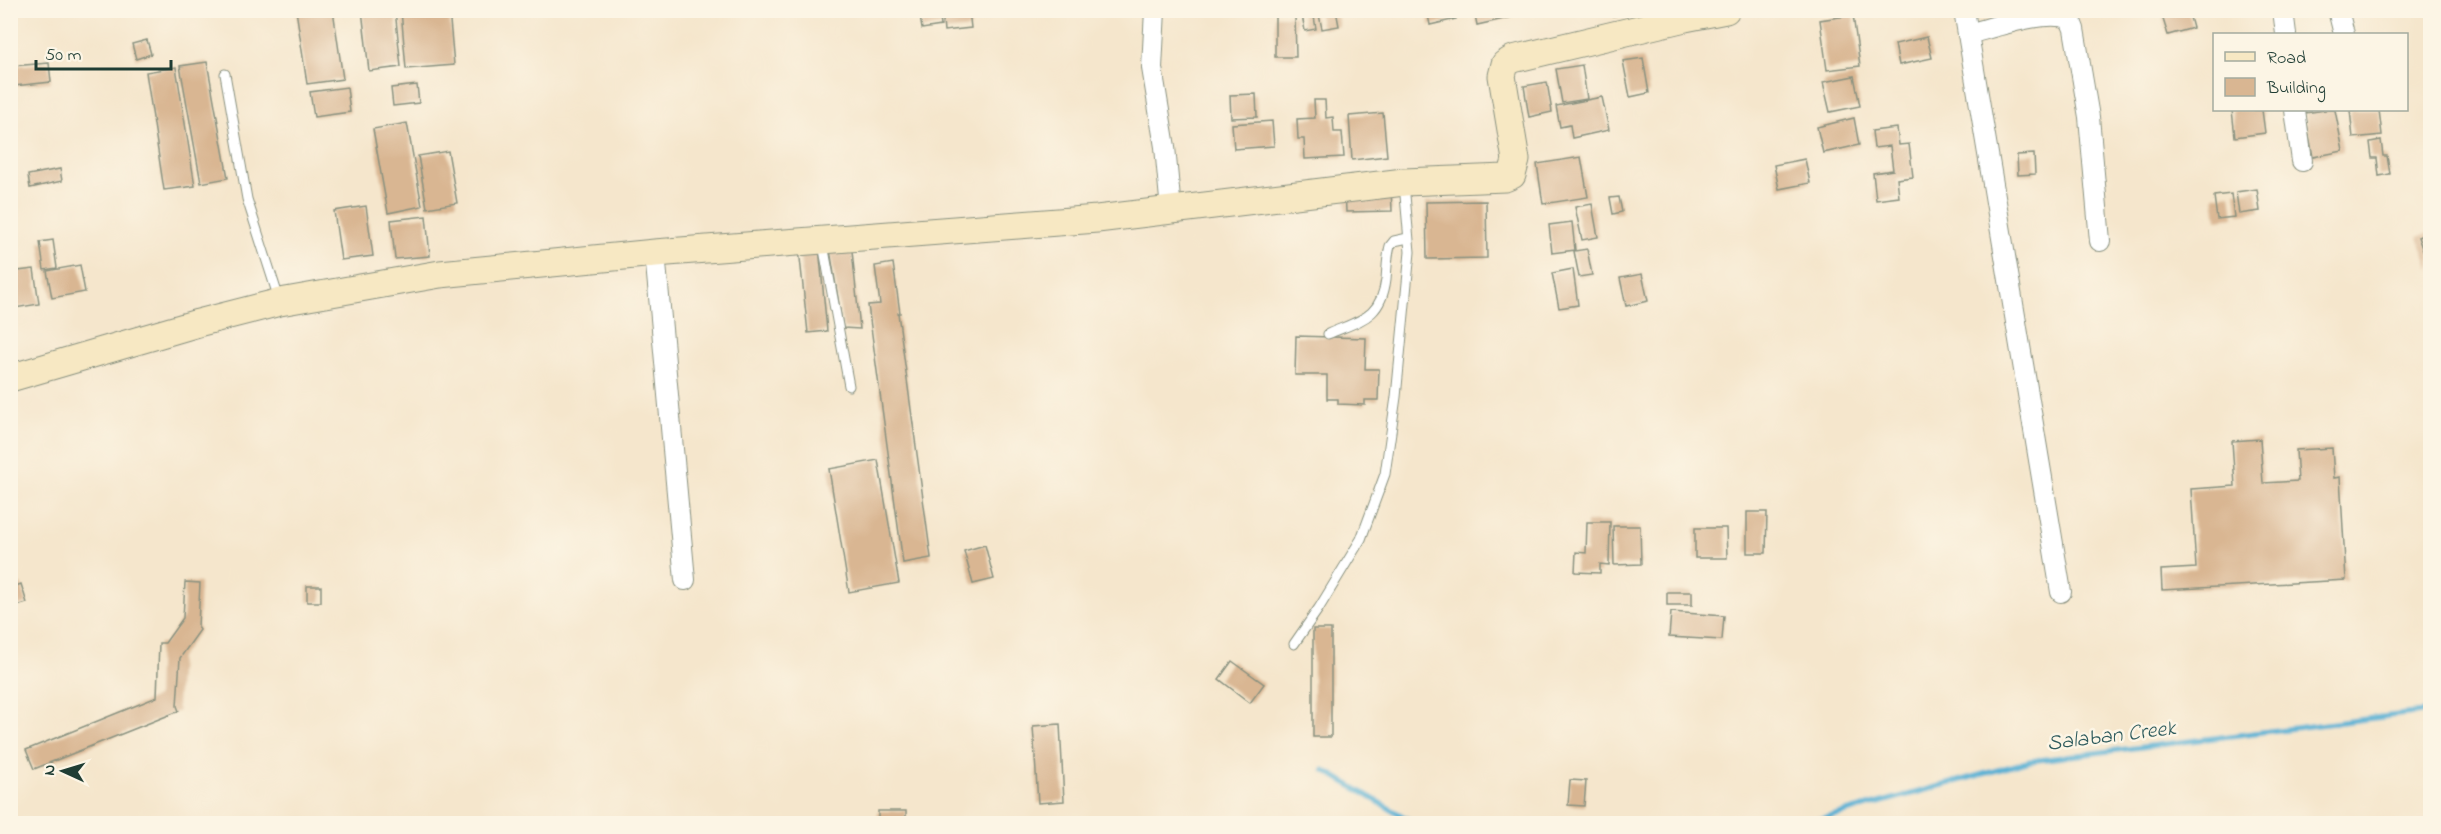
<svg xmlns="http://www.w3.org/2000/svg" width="2441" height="834" font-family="'Indie Flower',sans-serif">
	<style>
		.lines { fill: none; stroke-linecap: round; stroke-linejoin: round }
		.stream { stroke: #56b0d4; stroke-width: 5 }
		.building { fill: #d9b692 }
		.lane-casing { stroke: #8a9280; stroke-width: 11 }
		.street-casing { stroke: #8a9280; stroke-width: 22 }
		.secondary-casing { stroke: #8a9280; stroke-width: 29 }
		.lane { stroke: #fff; stroke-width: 9 }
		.street { stroke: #fff; stroke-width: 20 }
		.secondary { stroke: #f7e8c3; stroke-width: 27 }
		.labels { text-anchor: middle; stroke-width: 5; stroke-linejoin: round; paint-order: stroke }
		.water-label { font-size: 22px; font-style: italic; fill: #2d5a5c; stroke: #fcf5e5 }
	</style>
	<rect width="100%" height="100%" fill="#fcf5e5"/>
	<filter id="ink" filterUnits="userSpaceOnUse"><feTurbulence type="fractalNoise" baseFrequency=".0167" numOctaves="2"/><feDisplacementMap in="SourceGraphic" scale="12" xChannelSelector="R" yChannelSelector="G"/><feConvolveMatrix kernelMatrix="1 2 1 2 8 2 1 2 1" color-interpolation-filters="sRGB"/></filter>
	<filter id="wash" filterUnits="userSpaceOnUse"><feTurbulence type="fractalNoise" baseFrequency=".008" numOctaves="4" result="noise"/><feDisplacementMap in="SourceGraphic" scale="24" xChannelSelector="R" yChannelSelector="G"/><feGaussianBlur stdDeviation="1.35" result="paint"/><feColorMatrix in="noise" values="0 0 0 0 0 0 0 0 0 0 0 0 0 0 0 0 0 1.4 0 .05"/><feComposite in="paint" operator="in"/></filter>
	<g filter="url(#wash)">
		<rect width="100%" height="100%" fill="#f5e6cc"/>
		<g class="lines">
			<!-- stream -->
			<g class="stream">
				<polyline points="1324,770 1416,824"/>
				<polyline points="1803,824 2030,761 2430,711"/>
			</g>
		</g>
		<g id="blocks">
			<!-- building -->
			<g class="building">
				<polygon points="296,10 333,10 343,79 307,84"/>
				<polygon points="362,10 395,10 401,67 369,71"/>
				<polygon points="401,10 449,10 454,65 406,69"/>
				<polygon points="919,10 939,10 941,26 922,29"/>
				<polygon points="942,10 969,10 971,28 944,31"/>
				<polygon points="1301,10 1313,10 1316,29 1305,31"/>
				<polygon points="1318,10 1336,10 1339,26 1322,29"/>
				<polygon points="1427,10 1454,10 1456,19 1430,25"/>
				<polygon points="1474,10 1512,10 1513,17 1477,25"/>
				<polygon points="1611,10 1644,10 1644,12 1612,16"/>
				<polygon points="2180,10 2188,10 2193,28 2168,35 2162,16"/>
				<polygon points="1853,15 1860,66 1827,70 1820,20"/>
				<polygon points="1275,16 1295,16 1296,57 1275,57"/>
				<polygon points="1927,37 1932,58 1899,65 1895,44"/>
				<polygon points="147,40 151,54 136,59 132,44"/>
				<polygon points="1643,58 1649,93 1630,97 1623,61"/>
				<polygon points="207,62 228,178 201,183 180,66"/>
				<polygon points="49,63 51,82 14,86 12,66"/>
				<polygon points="1582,65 1587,99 1562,103 1556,69"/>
				<polygon points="176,67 195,186 164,190 146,72"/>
				<polygon points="1854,76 1860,106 1830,112 1823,82"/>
				<polygon points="1547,82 1552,112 1529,117 1524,86"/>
				<polygon points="417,85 419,103 393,106 391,88"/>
				<polygon points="347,87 350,112 314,117 310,92"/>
				<polygon points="1256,94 1257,117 1231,118 1230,95"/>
				<polygon points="1602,97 1609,130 1572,138 1570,125 1560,127 1556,106"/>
				<polygon points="1314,100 1325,100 1326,118 1333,117 1334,132 1342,132 1344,157 1305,159 1304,139 1298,139 1297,119 1315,118"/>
				<polygon points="2232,110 2262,110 2265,133 2235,137"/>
				<polygon points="2325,110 2335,110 2343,151 2313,157 2305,113"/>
				<polygon points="2350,110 2379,110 2382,135 2353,138"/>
				<polygon points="1383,113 1387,156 1352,160 1349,116"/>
				<polygon points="1854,118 1859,145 1823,153 1817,127"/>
				<polygon points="1272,121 1274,146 1234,149 1232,124"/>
				<polygon points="407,123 422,206 388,213 373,129"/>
				<polygon points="1897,128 1899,145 1909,144 1913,177 1897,179 1899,197 1876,200 1873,173 1893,170 1890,146 1874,148 1872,131"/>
				<polygon points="2381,140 2383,156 2387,156 2390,174 2379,176 2377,158 2372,158 2370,142"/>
				<polygon points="448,151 457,203 427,208 418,156"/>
				<polygon points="2034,154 2035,174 2018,175 2017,155"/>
				<polygon points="1581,157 1588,197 1543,204 1537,164"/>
				<polygon points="1805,159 1810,183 1779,189 1774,165"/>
				<polygon points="60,169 62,181 30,188 28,175"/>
				<polygon points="1391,188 1392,211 1346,212 1345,189"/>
				<polygon points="2257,189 2260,211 2239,214 2236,192"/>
				<polygon points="2231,194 2234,217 2217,219 2214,196"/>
				<polygon points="1619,197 1622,212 1613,214 1610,198"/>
				<polygon points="1486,201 1487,258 1427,259 1426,202"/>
				<polygon points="1592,204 1598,237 1582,240 1575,207"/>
				<polygon points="366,206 373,256 341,260 334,211"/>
				<polygon points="426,216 430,256 395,259 391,220"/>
				<polygon points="1572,222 1575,250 1552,253 1549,225"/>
				<polygon points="2430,232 2430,270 2418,237"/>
				<polygon points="53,240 57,268 44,270 40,242"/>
				<polygon points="851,241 860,329 843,328 829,244"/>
				<polygon points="819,247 827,331 808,333 799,249"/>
				<polygon points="1587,249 1592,275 1579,277 1574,251"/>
				<polygon points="893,263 900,313 898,313 931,558 903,563 868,305 880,304 875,266"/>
				<polygon points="80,265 85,292 52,298 47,271"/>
				<polygon points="34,269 39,304 15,308 10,272"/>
				<polygon points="1573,269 1578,305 1559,308 1552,273"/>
				<polygon points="1642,274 1648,301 1626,306 1620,278"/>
				<polygon points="1296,336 1366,338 1365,369 1379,369 1378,400 1365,400 1365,405 1338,404 1338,399 1327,399 1327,375 1295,375"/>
				<polygon points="2260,439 2263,483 2298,481 2296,450 2332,448 2334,478 2340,477 2346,580 2162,590 2161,570 2196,568 2191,489 2235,486 2232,441"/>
				<polygon points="878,460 899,583 849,592 829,469"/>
				<polygon points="1747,512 1767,512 1766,553 1747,553"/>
				<polygon points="1587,522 1610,522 1609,565 1600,564 1600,573 1575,572 1576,552 1586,553"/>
				<polygon points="1613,526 1640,526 1641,564 1614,565"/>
				<polygon points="1695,528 1726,528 1727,558 1695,558"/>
				<polygon points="985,545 994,579 973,584 964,551"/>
				<polygon points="185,582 200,583 198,627 200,630 180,658 177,706 179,711 34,769 26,750 157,697 159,643 165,643 183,618"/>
				<polygon points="21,584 27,603 10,608 10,588"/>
				<rect x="307" y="586" width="14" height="16"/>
				<rect x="1667" y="592" width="25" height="13"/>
				<polygon points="1671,612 1724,616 1722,640 1669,637"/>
				<rect x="1313" y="629" width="18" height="108"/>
				<polygon points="1232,661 1264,684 1250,703 1219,679"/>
				<polygon points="1060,724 1064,801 1038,803 1033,726"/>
				<polygon points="1570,780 1586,781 1584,806 1568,805"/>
				<rect x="878" y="811" width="28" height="13"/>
			</g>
		</g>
	</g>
	<g filter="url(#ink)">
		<use href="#blocks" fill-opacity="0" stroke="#8a9280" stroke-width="1.5"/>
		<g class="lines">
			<!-- lane casing -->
			<g class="lane-casing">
				<g id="lane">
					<polyline points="225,74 247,199 279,299"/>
					<polyline points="823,244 849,386"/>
					<path d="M1328,334c32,-14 53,-15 58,-55 1,-11 1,-22 4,-33l4,-5 14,-3"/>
					<polyline points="1294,644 1319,608 1361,539 1385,474 1396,397 1410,252 1404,184"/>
				</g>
			</g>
			<!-- street casing -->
			<g class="street-casing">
				<g id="street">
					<polyline points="1155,10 1152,68 1165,147 1171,210"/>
					<polyline points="1964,10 2061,592"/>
					<polyline points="2283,10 2286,34"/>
					<polyline points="2338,10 2344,34"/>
					<path d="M1968,34c24,-6 80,-26 102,-15l4,10 15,88 11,124"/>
					<polyline points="2295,110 2302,161"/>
					<polyline points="655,253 685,580"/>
				</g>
			</g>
			<!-- secondary casing -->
			<g class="secondary-casing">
				<polyline id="secondary" points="10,378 198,323 280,302 440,274 655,253 1097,219 1404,182 1505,178 1512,175 1516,160 1502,76 1505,64 1513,59 1685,18 1726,10"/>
			</g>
			<!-- lane -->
			<use href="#lane" class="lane"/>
			<!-- street -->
			<use href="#street" class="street"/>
			<!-- secondary -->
			<use href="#secondary" class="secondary"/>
		</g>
	</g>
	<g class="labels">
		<!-- water labels -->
		<g class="water-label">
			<text transform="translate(2111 734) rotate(-7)" y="8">Salaban Creek</text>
		</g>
	</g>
	<!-- margin -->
	<rect width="2441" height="834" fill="none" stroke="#fcf5e5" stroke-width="36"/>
	<!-- legend -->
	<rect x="2213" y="33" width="195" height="78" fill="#fcf5e5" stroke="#a4ab9e" stroke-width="1.5"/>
	<rect x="2225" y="52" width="30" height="9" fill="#f7e8c3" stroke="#a4ab9e" stroke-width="1.5"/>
	<text x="2267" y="63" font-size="18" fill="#1f3d34">Road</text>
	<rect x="2225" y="78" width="30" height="18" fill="#d9b692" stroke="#a4ab9e" stroke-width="1.5"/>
	<text x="2267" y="93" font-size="18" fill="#1f3d34">Building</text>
	<!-- north arrow -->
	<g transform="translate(63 771) rotate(274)" stroke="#fcf5e5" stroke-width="4.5" paint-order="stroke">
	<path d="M0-4.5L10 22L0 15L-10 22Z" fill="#1f3d34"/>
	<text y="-9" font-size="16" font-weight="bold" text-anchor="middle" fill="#1f3d34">N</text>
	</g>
	<!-- scale -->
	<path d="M36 60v9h135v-9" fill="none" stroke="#1f3d34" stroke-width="3"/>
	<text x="45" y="60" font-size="18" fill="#1f3d34" stroke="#fcf5e5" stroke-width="4.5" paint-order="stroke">50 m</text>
</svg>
